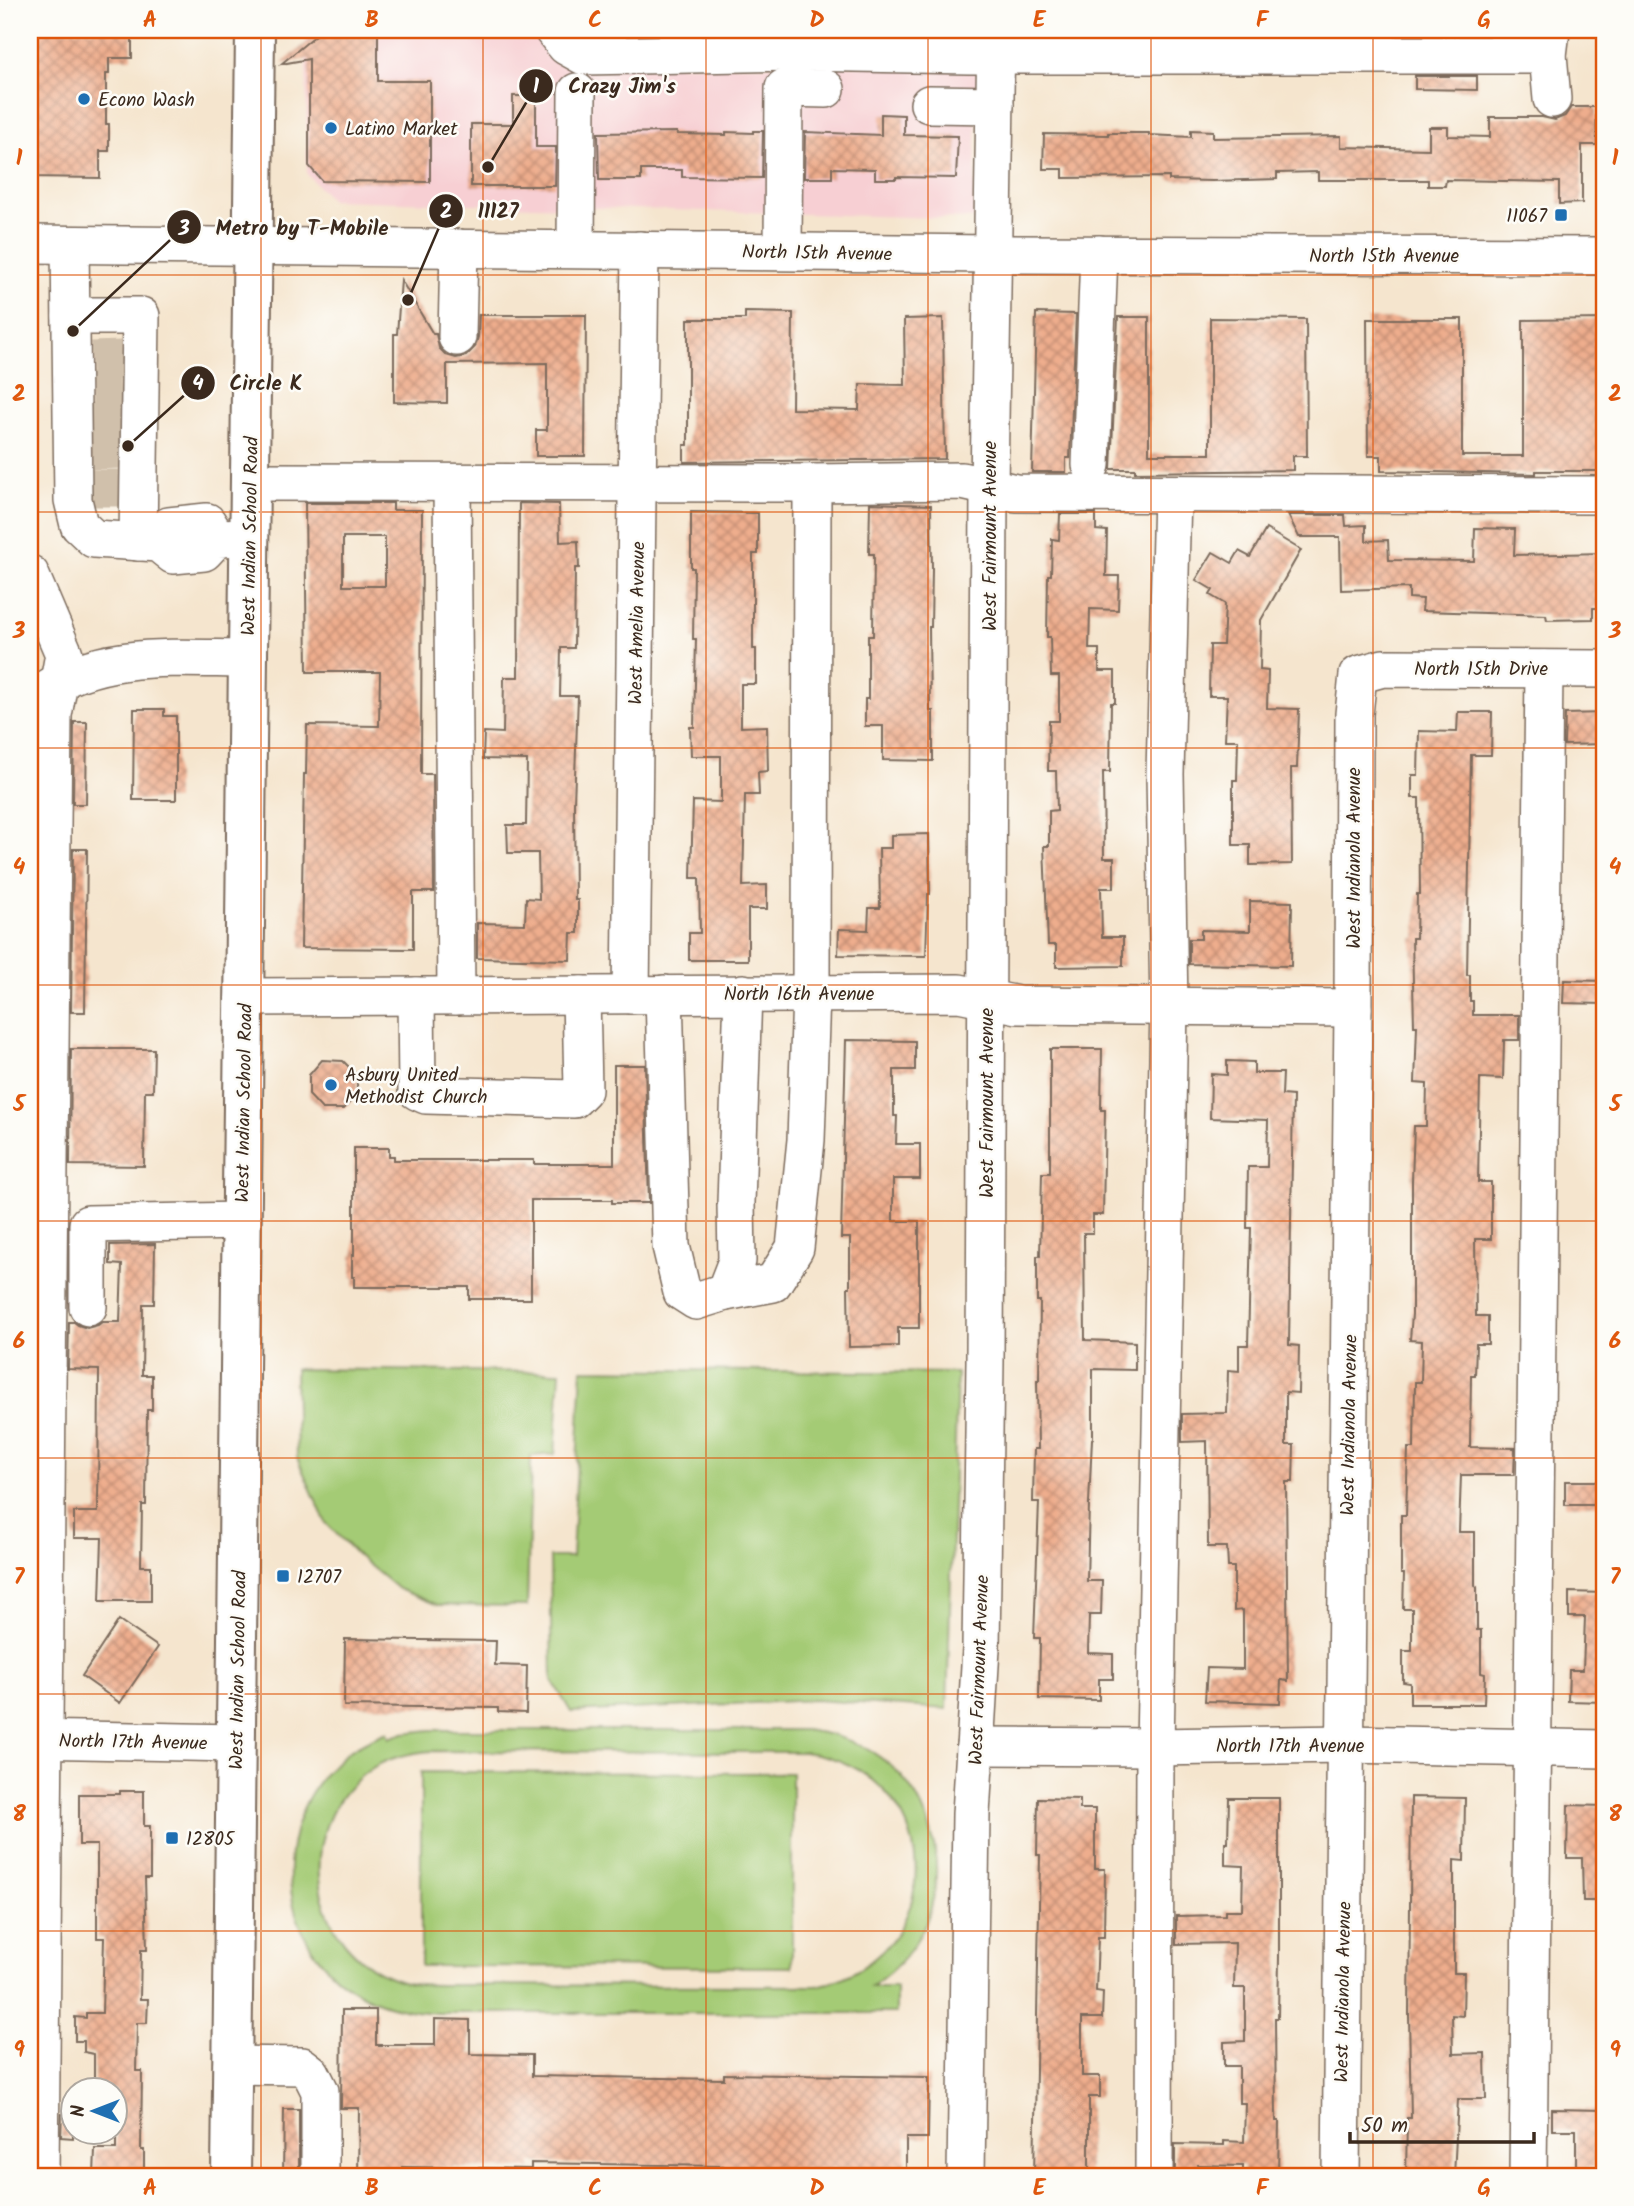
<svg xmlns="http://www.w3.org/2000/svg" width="1634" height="2206" font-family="Kalam,sans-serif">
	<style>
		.built { fill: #f7cfd3 }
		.park { fill: #a4cb75; stroke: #707a4a; stroke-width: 2; fill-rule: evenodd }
		.building { fill: url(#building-cross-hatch); fill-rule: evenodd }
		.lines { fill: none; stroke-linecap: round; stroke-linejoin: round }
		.minor-tunnel { stroke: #d0c0ab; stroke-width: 37; stroke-dasharray: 37 18; stroke-linecap: butt }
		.minor-casing { stroke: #7c6b5c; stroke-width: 40 }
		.major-casing { stroke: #7c6b5c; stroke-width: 42 }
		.minor { stroke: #fff; stroke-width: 37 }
		.major { stroke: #fff; stroke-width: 38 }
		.grid { fill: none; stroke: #df570d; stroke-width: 2; stroke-opacity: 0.55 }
		.poi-dot { fill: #1f6fb2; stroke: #fdfcf7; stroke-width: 2.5 }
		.labels { text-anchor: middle; stroke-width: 5; stroke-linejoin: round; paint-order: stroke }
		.poi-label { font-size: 19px; fill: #3b2a1e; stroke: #fdfcf7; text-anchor: start }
		.street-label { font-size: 19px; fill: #3b2a1e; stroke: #fdfcf7 }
		.leader { fill: none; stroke: #3b2a1e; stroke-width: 2.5 }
		.callout-dot { fill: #3b2a1e; stroke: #fdfcf7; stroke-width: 2.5 }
		.mark-label { font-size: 21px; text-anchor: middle; font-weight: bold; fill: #fff }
		.callout-label { font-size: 21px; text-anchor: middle; font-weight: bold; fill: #3b2a1e; stroke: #fdfcf7; stroke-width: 5; stroke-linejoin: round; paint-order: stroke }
		.neatline { fill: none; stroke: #df570d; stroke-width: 2.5 }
		.grid-label { font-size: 23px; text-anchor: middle; font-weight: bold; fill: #df570d }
	</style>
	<defs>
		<pattern id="building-cross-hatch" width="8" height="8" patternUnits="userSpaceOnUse" patternTransform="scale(1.75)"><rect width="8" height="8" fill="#eead8d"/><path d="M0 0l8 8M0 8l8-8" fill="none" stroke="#c28d73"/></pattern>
	</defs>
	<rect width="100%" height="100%" fill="#fdfcf7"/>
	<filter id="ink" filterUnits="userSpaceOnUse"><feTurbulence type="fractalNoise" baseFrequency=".0143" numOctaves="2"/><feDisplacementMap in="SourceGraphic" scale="14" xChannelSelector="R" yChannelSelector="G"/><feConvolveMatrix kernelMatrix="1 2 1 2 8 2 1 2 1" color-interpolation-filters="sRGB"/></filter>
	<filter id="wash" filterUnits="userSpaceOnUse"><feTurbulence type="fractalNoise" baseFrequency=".00686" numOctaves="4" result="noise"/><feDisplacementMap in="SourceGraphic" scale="28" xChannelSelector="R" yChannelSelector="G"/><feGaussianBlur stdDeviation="1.57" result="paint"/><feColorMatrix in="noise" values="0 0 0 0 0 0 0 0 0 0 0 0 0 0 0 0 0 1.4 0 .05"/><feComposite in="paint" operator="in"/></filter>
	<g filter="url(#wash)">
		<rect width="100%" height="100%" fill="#f5e5ce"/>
		<!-- built -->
		<polygon class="built" points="306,30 541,30 569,65 978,66 974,219 331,200 307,174"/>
		<!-- park -->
		<g class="park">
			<polygon points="295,1369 560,1372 555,1454 531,1456 527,1606 438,1605 398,1589 358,1556 326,1523 297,1458"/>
			<polygon points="582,1369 957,1373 947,1709 815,1700 571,1712 552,1680 550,1557 572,1557"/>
			<path d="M430,1730h375c28,4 53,11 76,28 58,41 73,129 32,188 -11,17 -26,29 -42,41h25v26h-459c-26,-2 -49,-5 -72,-17 -92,-46 -99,-174 -24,-238 13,-12 30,-19 46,-26l2,6 14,-5zM430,1751l374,1c141,18 152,201 13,234l-378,-1c-12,0 -25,-1 -37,-4 -22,-6 -42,-20 -57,-38 -44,-55 -32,-138 29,-176 17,-10 36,-14 56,-16z"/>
			<polygon points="421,1772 792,1773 792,1967 421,1966"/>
		</g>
		<g id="blocks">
			<!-- building -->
			<g class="building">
				<polygon points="30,30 132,30 132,58 109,58 109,74 106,74 106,124 109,124 109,151 100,151 100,178 30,177"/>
				<polygon points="322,30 378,30 378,81 430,81 430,182 322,181 309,166 309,59 281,64"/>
				<polygon points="1415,76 1477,76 1477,90 1415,89"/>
				<polygon points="513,96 536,96 536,147 556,147 555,186 471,186 471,124 513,124"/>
				<polygon points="1571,107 1596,107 1597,145 1582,145 1582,203 1559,204 1559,182 1446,180 1445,186 1428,186 1428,180 1318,180 1318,172 1277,173 1277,179 1212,181 1169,180 1169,177 1063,178 1063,169 1043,169 1044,134 1108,135 1108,133 1149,133 1149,135 1191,137 1191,130 1213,131 1213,138 1341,136 1341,147 1429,149 1429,127 1448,127 1448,136 1490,137 1490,117 1542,117 1555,120 1565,116"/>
				<polygon points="881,114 904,115 904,135 958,136 956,178 896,177 896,179 875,179 875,169 832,168 832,178 804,178 805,132 881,135"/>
				<polygon points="753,131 763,131 762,178 682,177 682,170 641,170 641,180 599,180 598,133 677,132 677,134 726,135 726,132 753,133"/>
				<polygon points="401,280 433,334 436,334 439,348 446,355 456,358 466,356 475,347 478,337 479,315 586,315 585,456 536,456 536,430 547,430 547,363 447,364 447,403 394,402 394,334 397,334"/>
				<polygon points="745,312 793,313 792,409 859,410 860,384 905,385 904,319 943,318 945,459 684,462 684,445 688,445 688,319 745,319"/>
				<polygon points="1036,313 1076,314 1070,458 1066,458 1066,472 1032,472"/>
				<polygon points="1118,317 1149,317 1149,454 1210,454 1210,318 1306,319 1307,456 1293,456 1293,470 1135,472 1135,469 1111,469"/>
				<polygon points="1367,319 1462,319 1462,456 1523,456 1523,320 1604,319 1604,471 1536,471 1536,474 1381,471 1381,456 1368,456"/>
				<path d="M305,503h88v7h29l-1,264h12l1,118h-21v57l-112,-1 3,-174h2l1,-49 72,1 1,-54h-73zM343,537h42v49h-42z"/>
				<polygon points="519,503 559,504 560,542 578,541 579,568 575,568 574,648 561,648 560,696 578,696 574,803 575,900 578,900 578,933 571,933 570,960 477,958 477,923 525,924 526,898 539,899 538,853 508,853 507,825 526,825 527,760 483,759 484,732 503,733 504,677 518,677"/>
				<polygon points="870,503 931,505 932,569 931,627 929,627 930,711 933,711 933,761 883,760 883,726 865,726 865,699 868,699 868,636 873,636 874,554 869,554"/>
				<polygon points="691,512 758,513 758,554 753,554 753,649 756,649 756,684 741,684 741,727 767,726 768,771 758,772 759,795 745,795 743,886 767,885 767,909 748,909 748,960 689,960 689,933 700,933 699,878 691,878 693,801 721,802 721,756 691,756 690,727 694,727 696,639 693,639 694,568 691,568"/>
				<polygon points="1060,514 1096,514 1096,530 1107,531 1106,576 1119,576 1118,610 1090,609 1089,649 1099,649 1099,671 1115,671 1115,703 1111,703 1110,772 1103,772 1104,858 1114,858 1114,888 1101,888 1102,937 1123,937 1123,966 1056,967 1056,945 1048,945 1044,846 1049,846 1049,811 1057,810 1056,771 1048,771 1049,721 1059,721 1059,676 1051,676 1050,637 1047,637 1048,575 1051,575 1052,539 1059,540"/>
				<polygon points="1288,515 1345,515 1346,526 1366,525 1366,541 1388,540 1389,560 1474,561 1475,528 1515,529 1514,555 1604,553 1604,608 1593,608 1593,619 1547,620 1546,615 1422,611 1423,599 1409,598 1409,588 1341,590 1340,537 1299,537"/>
				<polygon points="1266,529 1301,550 1261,620 1260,670 1268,671 1267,708 1299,709 1297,768 1291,768 1292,864 1250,865 1250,845 1233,845 1233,780 1237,780 1238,740 1225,740 1227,696 1209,696 1210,645 1223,645 1225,604 1210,595 1213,590 1196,580 1213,552 1232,563 1239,551 1250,557"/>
				<polygon points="134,709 164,709 164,716 176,716 176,800 133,800"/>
				<polygon points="1458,712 1492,712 1491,755 1471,755 1467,975 1470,975 1470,1001 1473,1001 1473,1015 1519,1015 1519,1040 1504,1040 1503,1079 1480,1078 1478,1182 1491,1182 1491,1239 1475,1239 1476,1316 1488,1316 1488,1344 1476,1344 1475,1375 1471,1375 1470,1447 1515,1448 1514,1475 1461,1475 1459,1532 1475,1532 1475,1586 1477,1587 1477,1630 1481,1630 1481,1673 1485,1674 1484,1704 1410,1704 1410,1683 1403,1682 1403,1651 1412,1651 1412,1609 1403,1609 1404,1574 1401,1574 1401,1515 1406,1515 1408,1448 1414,1448 1415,1382 1421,1382 1422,1341 1410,1340 1412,1314 1412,1181 1414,1126 1426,1126 1427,1084 1415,1083 1417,1026 1414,1026 1412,938 1416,938 1417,894 1420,894 1419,798 1412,798 1412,775 1418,775 1419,731 1457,732"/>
				<polygon points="1604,713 1604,744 1564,745 1565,714"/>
				<polygon points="74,722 87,722 86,804 73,804"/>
				<polygon points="929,834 930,894 928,894 926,956 838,955 839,929 868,930 869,908 880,908 879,848 891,848 891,835"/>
				<polygon points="73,849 87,849 85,1012 71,1012"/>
				<polygon points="1250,901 1292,902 1291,966 1189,964 1189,939 1201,939 1201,930 1250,931"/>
				<polygon points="1564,980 1604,981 1604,1004 1563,1003"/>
				<polygon points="846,1040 915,1041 915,1070 894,1070 894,1116 897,1116 896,1144 920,1144 920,1179 893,1179 893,1221 919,1221 919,1328 898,1328 898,1346 849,1347 848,1287 850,1287 850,1238 841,1238"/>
				<polygon points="71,1049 154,1049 153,1091 145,1091 144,1166 70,1165"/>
				<polygon points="1050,1049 1102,1049 1101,1110 1105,1110 1103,1215 1093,1215 1093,1233 1084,1233 1085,1340 1135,1342 1135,1370 1093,1369 1093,1438 1092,1439 1089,1503 1087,1581 1102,1581 1101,1615 1089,1615 1088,1653 1113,1654 1113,1679 1099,1679 1099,1700 1039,1699 1040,1638 1034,1638 1039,1502 1033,1502 1034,1449 1038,1449 1037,1380 1039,1380 1040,1301 1037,1301 1037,1256 1040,1256 1042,1173 1050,1173"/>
				<polygon points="322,1060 343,1061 357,1075 357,1095 343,1109 322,1109 309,1095 309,1075"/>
				<polygon points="1227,1061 1254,1062 1254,1073 1283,1073 1282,1095 1293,1096 1289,1345 1299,1346 1298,1393 1286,1392 1286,1445 1294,1445 1293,1482 1286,1482 1288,1681 1281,1680 1280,1703 1205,1701 1207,1668 1243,1669 1243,1610 1234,1611 1234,1567 1228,1567 1227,1547 1208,1547 1207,1441 1182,1442 1182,1414 1227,1413 1228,1370 1239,1371 1239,1345 1248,1345 1251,1228 1247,1228 1248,1167 1267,1167 1268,1120 1210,1118 1211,1074 1227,1075"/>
				<polygon points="614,1065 645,1065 649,1203 612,1203 612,1200 531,1200 531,1299 469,1299 469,1287 354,1287 354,1277 352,1277 352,1255 354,1255 354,1148 389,1148 389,1156 394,1156 394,1160 534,1160 534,1164 614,1164"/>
				<polygon points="155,1244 154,1304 143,1304 142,1375 152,1375 152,1410 147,1410 146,1505 142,1505 141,1566 151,1566 151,1601 100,1601 102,1538 74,1538 74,1512 98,1512 99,1370 68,1369 69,1322 74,1322 78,1325 87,1328 98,1325 102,1322 120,1322 122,1265 110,1264 110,1245"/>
				<rect x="1565" y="1481" width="39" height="24"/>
				<polygon points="1569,1592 1604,1593 1604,1702 1568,1701 1569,1670 1583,1670 1585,1617 1569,1617"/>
				<polygon points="119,1620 158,1647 120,1703 82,1676"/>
				<polygon points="345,1639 496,1641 495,1665 527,1666 526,1713 498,1712 498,1708 344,1706"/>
				<polygon points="120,1791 144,1791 144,1826 150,1826 150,1878 145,1878 147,1950 141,1950 140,1999 148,1999 147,2023 137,2023 136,2071 142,2071 141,2150 144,2150 144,2175 94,2176 95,2149 116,2149 116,2090 94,2090 94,2054 84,2052 84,2041 75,2041 75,2017 86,2018 86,2013 102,2013 104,1938 97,1938 97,1845 79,1845 79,1794 120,1794"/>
				<polygon points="1411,1797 1465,1798 1464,1861 1454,1860 1454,1973 1464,1973 1463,2016 1452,2015 1453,2054 1485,2053 1486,2099 1458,2099 1454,2176 1406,2176 1407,2118 1411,2118 1409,2015"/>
				<polygon points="1038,1798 1080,1799 1080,1809 1095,1809 1095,1869 1105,1869 1104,1937 1098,1937 1096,1991 1103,1992 1102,2018 1082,2018 1082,2076 1100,2076 1100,2097 1089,2097 1089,2176 1034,2176 1040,1855 1037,1855"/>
				<polygon points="1229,1798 1279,1798 1279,1957 1278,2018 1275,2018 1276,2121 1279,2121 1278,2176 1243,2176 1243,2166 1198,2165 1198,2176 1175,2176 1175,2144 1224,2145 1224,2141 1244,2142 1245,2103 1239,2103 1239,2066 1224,2066 1224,2042 1245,2041 1245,1988 1234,1988 1235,1943 1176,1944 1176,1916 1225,1915 1225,1910 1242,1910 1243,1866 1225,1865 1225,1843 1228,1843"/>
				<polygon points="1568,1805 1604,1806 1604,1901 1583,1901 1582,1858 1567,1858"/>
				<polygon points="342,2010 376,2010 376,2045 435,2045 435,2019 470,2020 470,2054 532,2055 532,2076 724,2079 724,2074 929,2077 928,2138 906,2138 906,2176 723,2176 723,2166 531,2163 531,2169 402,2167 401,2176 358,2176 359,2108 341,2108"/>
				<polygon points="284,2109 299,2109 299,2176 283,2176"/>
				<polygon points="1552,2109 1604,2110 1604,2167 1576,2167 1576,2130 1552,2130"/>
				<polygon points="62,2114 73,2114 73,2138 61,2137"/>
			</g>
		</g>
	</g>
	<g filter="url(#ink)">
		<use href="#blocks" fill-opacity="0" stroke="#7c6b5c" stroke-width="2"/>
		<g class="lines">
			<!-- minor-tunnel -->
			<g class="minor-tunnel">
				<polyline points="92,360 121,359"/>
				<polyline points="92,391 120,390"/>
				<polyline points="91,421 120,421"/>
				<polyline points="92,451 121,450"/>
				<polyline points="92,488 119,488"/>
			</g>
			<!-- minor casing -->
			<g class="minor-casing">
				<g id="minor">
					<polyline points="553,30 566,46 584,56 798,52 969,55 1548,55"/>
					<polyline points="1551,31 1548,55 1552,99"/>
					<polyline points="929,104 995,105"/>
					<polyline points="30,244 993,254 1604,256"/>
					<polyline points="70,245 73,500 79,525 94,539 158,543 173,555 204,552 217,538 249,537"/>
					<polyline points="576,249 577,92"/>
					<polyline points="783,251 784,88 826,89"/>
					<polyline points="71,316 141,316 138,542"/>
					<polyline points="457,337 459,248"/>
					<polyline points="1091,465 1099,254"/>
					<polyline points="250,482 812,483 962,481 1016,493 1604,495"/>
					<polyline points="452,483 456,996"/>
					<polyline points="158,543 169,526 207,522 217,538"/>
					<polyline points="30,574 64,654 53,715 40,2176"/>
					<path d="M42,692c58,-42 138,-33 206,-33"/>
					<polyline points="664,994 671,1246 682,1292 696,1301 725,1292 737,1261 736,1203 743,993"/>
					<polyline points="631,995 640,250"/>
					<polyline points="416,996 417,1091 426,1095 574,1099 583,1090 581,995"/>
					<polyline points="244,997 959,993 1018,1005 1353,1008"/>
					<polyline points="725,1292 773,1283 795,1248 806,1140 811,994 812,483"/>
					<polyline points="88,1307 88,1224 242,1221"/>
					<polyline points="30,1739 236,1743"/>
					<polyline points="975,1746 1155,1747 1345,1744 1604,1749"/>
					<polyline points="232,2065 302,2066 311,2073 320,2091 320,2176"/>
					<polyline points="966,2176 971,1814 981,1649 985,1361 989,487 996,30"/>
					<polyline points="1154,2176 1155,1747 1169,1006 1165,774 1172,494"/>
					<polyline points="1341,2176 1353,1008 1354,714 1358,675 1383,668 1604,669"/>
					<polyline points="1528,2176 1544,669"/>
				</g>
			</g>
			<!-- major casing -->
			<g class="major-casing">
				<polyline id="major" points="231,2176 255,30"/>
			</g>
			<!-- minor -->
			<use href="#minor" class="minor"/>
			<!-- major -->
			<use href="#major" class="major"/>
		</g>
	</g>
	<!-- grid -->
	<path class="grid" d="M261,30v2146M483,30v2146M706,30v2146M928,30v2146M1151,30v2146M1373,30v2146M30,275h1574M30,512h1574M30,748h1574M30,985h1574M30,1221h1574M30,1458h1574M30,1694h1574M30,1931h1574"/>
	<!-- markers -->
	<g class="poi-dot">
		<circle cx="84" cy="99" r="7"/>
		<circle cx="331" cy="128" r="7"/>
		<rect x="1554" y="208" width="14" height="14" rx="3.5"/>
		<circle cx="331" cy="1085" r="7"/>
		<rect x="276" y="1569" width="14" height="14" rx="3.5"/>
		<rect x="165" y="1831" width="14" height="14" rx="3.5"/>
	</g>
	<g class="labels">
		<!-- poi labels -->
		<g class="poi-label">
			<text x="98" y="106">Econo Wash</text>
			<text x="345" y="135">Latino Market</text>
			<text x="1547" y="222" text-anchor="end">11067</text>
			<text x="345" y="1081">Asbury United<tspan x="345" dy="22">Methodist Church</tspan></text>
			<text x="297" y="1583">12707</text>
			<text x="186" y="1845">12805</text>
		</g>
		<!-- street labels -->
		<g class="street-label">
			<text transform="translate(817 252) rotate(1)" y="7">North 15th Avenue</text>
			<text x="1384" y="262">North 15th Avenue</text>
			<text transform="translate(249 536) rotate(-89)" y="7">West Indian School Road</text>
			<text transform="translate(989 536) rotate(-90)" y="7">West Fairmount Avenue</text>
			<text transform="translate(636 623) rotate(-89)" y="7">West Amelia Avenue</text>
			<text x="1481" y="675">North 15th Drive</text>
			<text transform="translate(1353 858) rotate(-90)" y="7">West Indianola Avenue</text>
			<text x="799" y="1000">North 16th Avenue</text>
			<text transform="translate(243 1103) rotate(-89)" y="7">West Indian School Road</text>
			<text transform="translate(986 1103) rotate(-90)" y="7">West Fairmount Avenue</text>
			<text transform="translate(1348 1425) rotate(-89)" y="7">West Indianola Avenue</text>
			<text transform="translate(237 1670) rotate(-89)" y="7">West Indian School Road</text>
			<text transform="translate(978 1670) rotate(-88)" y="7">West Fairmount Avenue</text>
			<text transform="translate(133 1741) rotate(1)" y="7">North 17th Avenue</text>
			<text x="1290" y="1752">North 17th Avenue</text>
			<text transform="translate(1342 1992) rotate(-89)" y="7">West Indianola Avenue</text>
		</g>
	</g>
	<!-- callouts -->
	<path class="leader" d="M488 167L536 86M408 300L446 211M73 331L184 227M128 446L198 383"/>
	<g class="callout-dot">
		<circle cx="488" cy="167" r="7"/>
		<circle cx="408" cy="300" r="7"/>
		<circle cx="73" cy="331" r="7"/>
		<circle cx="128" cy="446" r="7"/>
		<circle cx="536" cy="86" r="18"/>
		<circle cx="446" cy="211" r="18"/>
		<circle cx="184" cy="227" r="18"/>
		<circle cx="198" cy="383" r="18"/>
	</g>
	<g class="mark-label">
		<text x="536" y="93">1</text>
		<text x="446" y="218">2</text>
		<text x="184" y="235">3</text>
		<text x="198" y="390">4</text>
	</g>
	<g class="callout-label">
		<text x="622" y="93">Crazy Jim's</text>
		<text x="498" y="218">11127</text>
		<text x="302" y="235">Metro by T-Mobile</text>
		<text x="266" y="390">Circle K</text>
	</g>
	<!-- margin -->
	<rect width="1634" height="2206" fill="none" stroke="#fdfcf7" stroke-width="77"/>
	<!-- north arrow -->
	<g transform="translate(94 2111) rotate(270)"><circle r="33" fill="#fdfcf7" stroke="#afa8a0" stroke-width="2"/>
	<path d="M0-5L12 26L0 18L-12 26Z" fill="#1f6fb2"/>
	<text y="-10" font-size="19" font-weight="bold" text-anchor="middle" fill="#3b2a1e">N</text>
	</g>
	<!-- scale -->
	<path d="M1350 2132v10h184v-10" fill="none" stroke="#3b2a1e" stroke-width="3.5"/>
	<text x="1361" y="2132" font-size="21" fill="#3b2a1e" stroke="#fdfcf7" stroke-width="5" paint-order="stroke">50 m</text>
	<rect x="38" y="38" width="1558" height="2130" class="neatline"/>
	<g class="grid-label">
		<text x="150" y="27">A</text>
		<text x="372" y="27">B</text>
		<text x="595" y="27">C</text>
		<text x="817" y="27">D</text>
		<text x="1039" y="27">E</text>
		<text x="1262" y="27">F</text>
		<text x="1484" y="27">G</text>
		<text x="19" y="165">1</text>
		<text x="1615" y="165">1</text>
		<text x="19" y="401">2</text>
		<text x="1615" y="401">2</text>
		<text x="19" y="638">3</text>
		<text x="1615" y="638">3</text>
		<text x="19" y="874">4</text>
		<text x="1615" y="874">4</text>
		<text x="19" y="1111">5</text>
		<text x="1615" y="1111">5</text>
		<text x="19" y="1348">6</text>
		<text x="1615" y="1348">6</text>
		<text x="19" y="1584">7</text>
		<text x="1615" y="1584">7</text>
		<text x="19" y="1821">8</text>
		<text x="1615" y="1821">8</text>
		<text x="19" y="2057">9</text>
		<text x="1615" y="2057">9</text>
		<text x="150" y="2195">A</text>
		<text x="372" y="2195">B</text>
		<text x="595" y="2195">C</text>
		<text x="817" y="2195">D</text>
		<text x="1039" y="2195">E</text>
		<text x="1262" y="2195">F</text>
		<text x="1484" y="2195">G</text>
	</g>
</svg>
